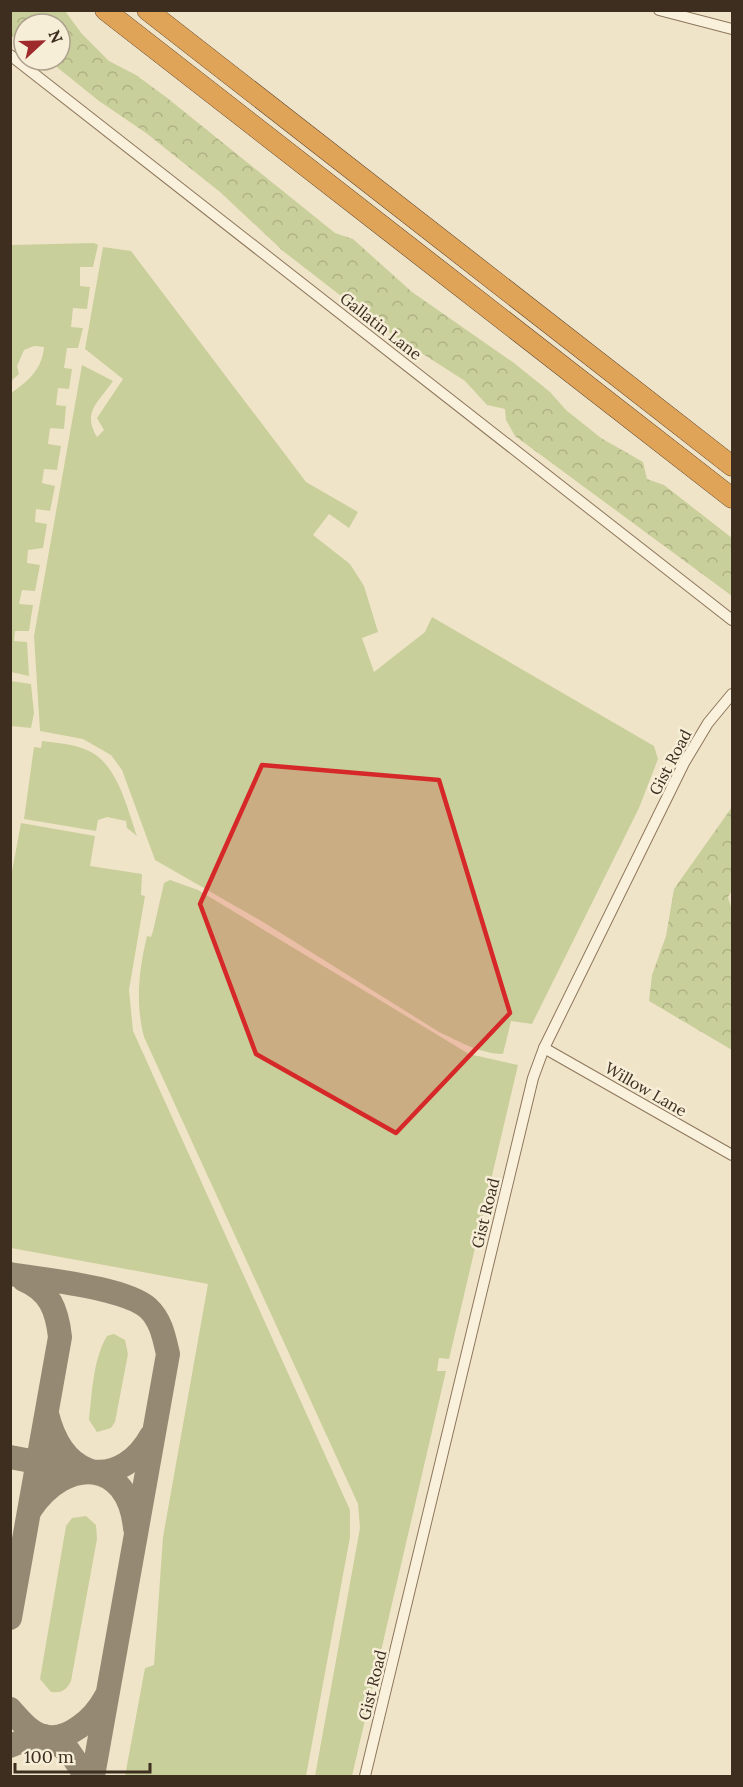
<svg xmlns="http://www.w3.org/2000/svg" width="743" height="1787" font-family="Lora,serif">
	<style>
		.grass { fill: #c9cf9b }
		.forest { fill: url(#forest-crowns) }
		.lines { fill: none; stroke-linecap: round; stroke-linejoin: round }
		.taxiway { stroke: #968974; stroke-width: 24 }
		.minor-casing { stroke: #8d765c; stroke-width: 12 }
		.motorway-casing { stroke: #5b4430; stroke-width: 21 }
		.minor { stroke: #faf1dc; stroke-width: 10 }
		.motorway { stroke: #e0a458; stroke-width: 20 }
		.marked { fill: #d62828; fill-opacity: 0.2; stroke: #d62828; stroke-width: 4.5; stroke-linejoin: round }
		.labels { text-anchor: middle; stroke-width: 5; stroke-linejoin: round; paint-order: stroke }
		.street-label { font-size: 16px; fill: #3d2e20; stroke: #f7eed8 }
	</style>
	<defs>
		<pattern id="forest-crowns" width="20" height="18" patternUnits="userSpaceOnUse" patternTransform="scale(1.5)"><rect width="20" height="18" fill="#c9cf9b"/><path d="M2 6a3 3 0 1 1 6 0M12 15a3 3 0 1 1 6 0" fill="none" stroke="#aeb285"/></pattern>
	</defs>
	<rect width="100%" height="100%" fill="#f0e4c8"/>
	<!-- grass -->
	<g class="grass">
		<path d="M94,243l4,2 -5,22h-13v19l10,1 -3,22 -14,-1 -2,19 12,1 -5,20h-11l-3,20 8,1 -3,20 -11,-1 -2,17 10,1 -2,23 -14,-1 -2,16 13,2 -4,24 -13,-1 -2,14 13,3 -5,25 -14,-2 -1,13 12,2 -4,24 -15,2 -1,13 13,2 -5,26 -13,-1 -3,14 14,1 -4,26h-14l-1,10 13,1 2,34 -18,-4 -1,-278c18,-13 32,-24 34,-47l-10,-1 -10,4 -7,16 2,8 -8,7v-136z"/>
		<path d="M103,247l28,4 175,231 52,30 -9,16 -20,-14 -16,21 37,29 14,22 14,46 -16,6 12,34 51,-40 7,-15 222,129 4,13 -19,49 -107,216 -21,-3 -8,33c-22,0 -45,-13 -64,-22l-176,-110 -108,-62 -33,-90 -11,-15 -28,-16 -43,-8 -6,-95 48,-271 31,16c-15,22 -31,31 -16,56l7,-7 -7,-12 26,-39 -38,-30z"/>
		<polygon points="11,681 31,684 34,713 31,728 11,726"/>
		<path d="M42,741c16,2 33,3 47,10 29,14 38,57 48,85l-10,-8 -1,-7 -19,-4 -9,3 -2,11 -72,-12 10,-72 7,1z"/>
		<polygon points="21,823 95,836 90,866 142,874 141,895 145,896 129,990 133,1031 350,1510 350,1537 306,1776 125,1776 145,1668 154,1665 163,1537 208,1284 11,1248 10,882"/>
		<path d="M170,880l28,10 271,164 49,11 -69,294 -10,-1 -2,13h9l-94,405h-37l45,-248 -2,-24 -214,-467c-9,-35 -5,-67 3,-101l4,1 2,-6 11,-48z"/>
		<path d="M114,1334l11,6 3,14 -13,68 -4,6 -14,4 -8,-12c3,-26 4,-61 18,-84z"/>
		<path d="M86,1516l10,9 1,14 -26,142c-5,10 -10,12 -20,11l-11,-13 26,-153 6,-8z"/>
	</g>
	<!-- forest -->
	<g class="forest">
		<polygon points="11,10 65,11 82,34 109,61 136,75 166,97 335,233 353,239 412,292 514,363 550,392 566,410 601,438 643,462 647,479 664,485 732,538 732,596 515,436 506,420 505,409 487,405 465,381 381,327 283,251 220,192 146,133 99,101 48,60 60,60 60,24 24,24 24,42 11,36"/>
		<polygon points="732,807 732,891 728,897 732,910 732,1050 649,1001 652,975 666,936 674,889"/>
	</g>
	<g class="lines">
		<!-- taxiway -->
		<g class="taxiway">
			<path d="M10,1274c34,6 114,13 138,34 13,12 16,29 20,46l-75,422"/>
			<path d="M47,1414c6,24 17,47 41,56"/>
			<polyline points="10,1457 52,1465"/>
			<path d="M90,1471c27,5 49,-13 61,-35"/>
			<path d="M30,1510c36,-54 98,-52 105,18"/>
			<path d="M10,1618l50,-281c-3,-27 -10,-46 -36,-57"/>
			<path d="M10,1709c9,10 19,23 33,27 25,7 52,-19 62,-38"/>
			<polyline points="41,1736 68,1750 86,1776"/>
			<polyline points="10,1746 32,1737 44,1736"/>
		</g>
		<!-- minor casing -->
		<g class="minor-casing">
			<g id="minor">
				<polyline points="659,10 732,29"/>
				<polyline points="10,55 732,620"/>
				<polyline points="544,1048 732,1155"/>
				<polyline points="365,1776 533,1078 544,1048 684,763 708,723 732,694"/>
			</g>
		</g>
		<!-- motorway casing -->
		<g class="motorway-casing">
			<g id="motorway">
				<polyline points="105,10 732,498"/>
				<polyline points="147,10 732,466"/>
			</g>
		</g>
		<!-- minor -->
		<use href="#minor" class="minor"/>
		<!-- motorway -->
		<use href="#motorway" class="motorway"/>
	</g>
	<!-- marked area -->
	<path class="marked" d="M262,765l177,15 71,233 -114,120 -140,-79 -56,-150z"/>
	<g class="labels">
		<!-- street labels -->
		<g class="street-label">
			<text transform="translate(381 326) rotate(38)" y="6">Gallatin Lane</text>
			<text transform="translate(670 762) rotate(-62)" y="6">Gist Road</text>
			<text transform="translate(646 1089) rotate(30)" y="6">Willow Lane</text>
			<text transform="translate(485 1213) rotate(-76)" y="6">Gist Road</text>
			<text transform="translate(372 1685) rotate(-76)" y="6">Gist Road</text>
		</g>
	</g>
	<!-- border -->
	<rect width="743" height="1787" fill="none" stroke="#3d2e20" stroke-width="24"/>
	<!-- north arrow -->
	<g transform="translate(42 42) rotate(68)"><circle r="28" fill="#f7eed8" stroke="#ada18e" stroke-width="1.5"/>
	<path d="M0-4.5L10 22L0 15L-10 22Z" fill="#9e2a2b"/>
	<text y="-9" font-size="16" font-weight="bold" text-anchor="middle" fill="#3d2e20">N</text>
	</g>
	<!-- scale -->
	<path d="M15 1763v9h135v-9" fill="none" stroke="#3d2e20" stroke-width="3"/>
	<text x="24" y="1763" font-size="18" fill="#3d2e20" stroke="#f7eed8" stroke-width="4.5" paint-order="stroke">100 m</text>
</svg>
